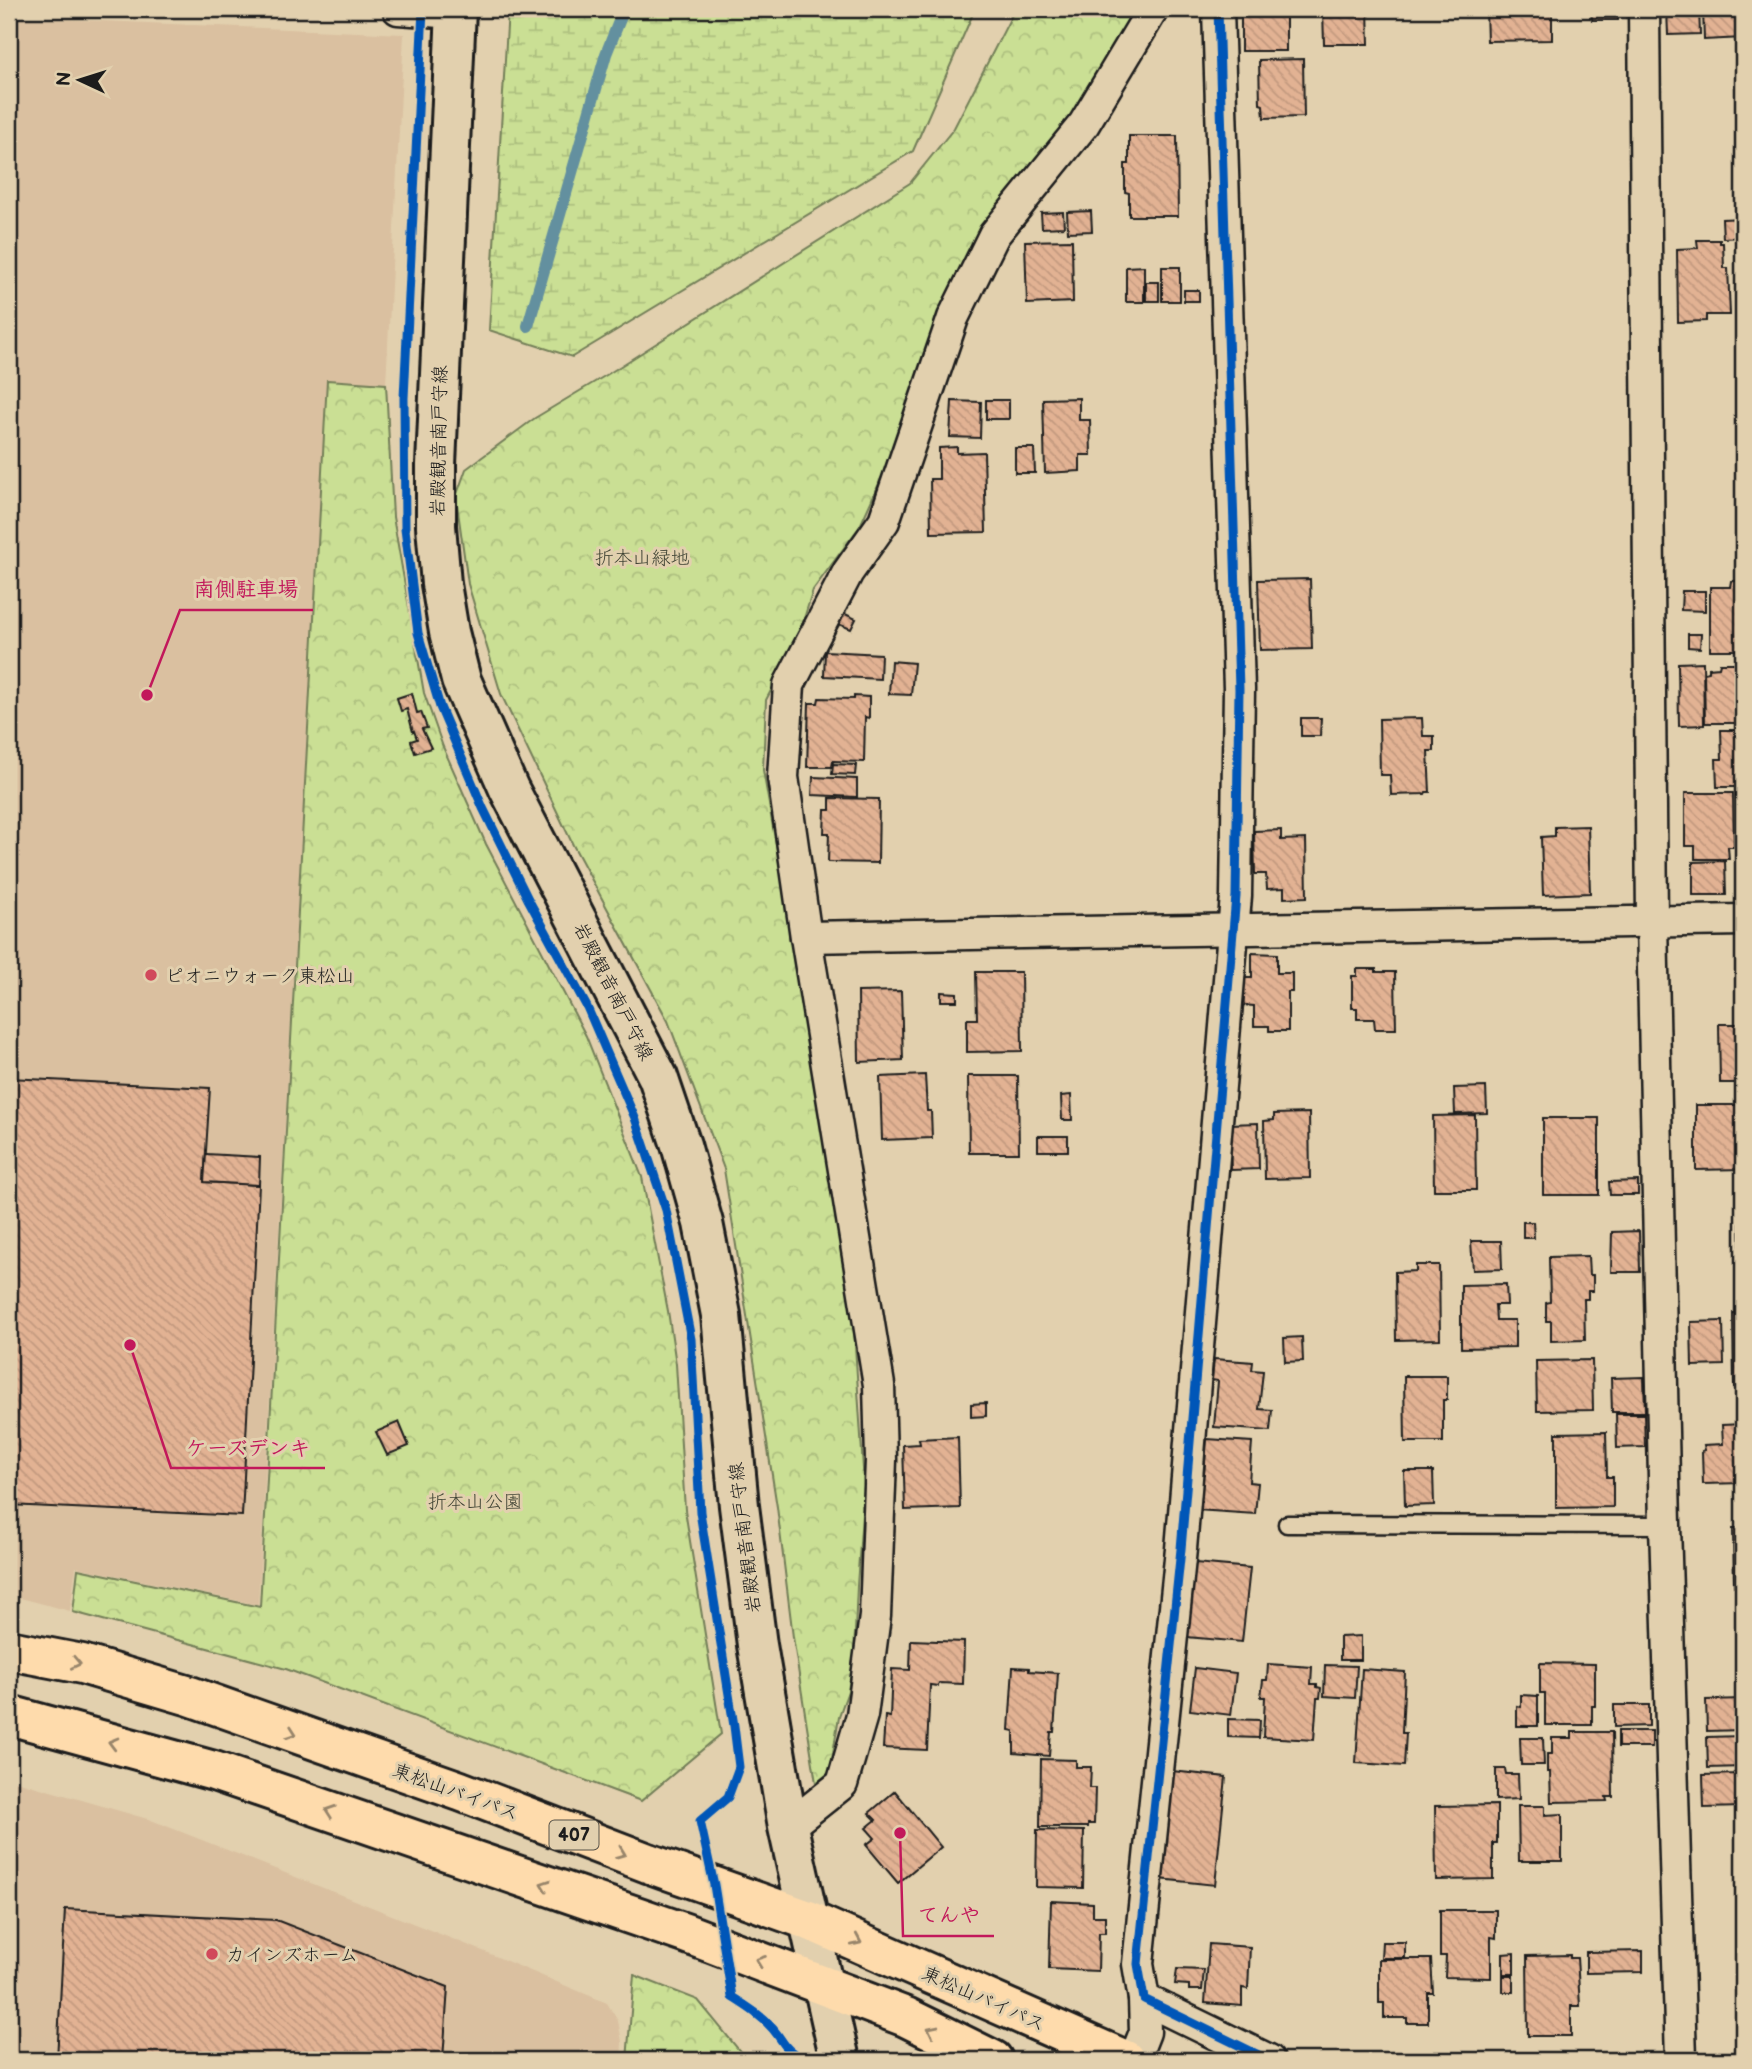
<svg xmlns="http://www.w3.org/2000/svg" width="1752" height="2069" font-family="'Balsamiq Sans','Klee One',sans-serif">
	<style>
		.built { fill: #dac0a0 }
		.forest { fill: url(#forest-crowns); stroke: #737e58; stroke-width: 2 }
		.wetland { fill: url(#wetland-marsh); stroke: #737e58; stroke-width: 2 }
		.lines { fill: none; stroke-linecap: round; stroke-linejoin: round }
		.stream { stroke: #64909f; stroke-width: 12 }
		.building { fill: url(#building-back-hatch); stroke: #1c1c1c; stroke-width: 2 }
		.lane-casing { stroke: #1c1c1c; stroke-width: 21 }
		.street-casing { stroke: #1c1c1c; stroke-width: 35 }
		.secondary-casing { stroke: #1c1c1c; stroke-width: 44 }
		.highway-casing { stroke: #1c1c1c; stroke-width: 44 }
		.lane { stroke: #e2d0ae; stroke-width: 16 }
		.street { stroke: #e2d0ae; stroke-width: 30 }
		.secondary { stroke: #e2d0ae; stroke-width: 38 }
		.highway { stroke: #fedbac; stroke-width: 38 }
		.cycleway-casing { stroke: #e2d0ae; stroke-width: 13 }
		.cycleway { stroke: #0057b8; stroke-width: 9 }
		.oneway { stroke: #98856b }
		.poi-dot { fill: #d1495b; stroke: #e2d0ae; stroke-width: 2.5 }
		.labels { text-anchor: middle; stroke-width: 6; stroke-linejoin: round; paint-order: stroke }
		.shield { fill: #e2d0ae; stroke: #575248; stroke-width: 2 }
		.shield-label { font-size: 18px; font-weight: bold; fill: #1c1c1c }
		.street-label { font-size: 19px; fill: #1c1c1c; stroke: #e2d0ae }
		.park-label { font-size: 19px; fill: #3f4334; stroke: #e2d0ae }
		.poi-label { font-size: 19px; fill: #1c1c1c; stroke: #e2d0ae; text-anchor: start }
		.leader { fill: none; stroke: #c2185b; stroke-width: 2.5 }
		.callout-dot { fill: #c2185b; stroke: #e2d0ae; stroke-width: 2.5 }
		.callout-label { font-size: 21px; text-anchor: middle; font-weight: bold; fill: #c2185b; stroke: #e2d0ae; stroke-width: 6; stroke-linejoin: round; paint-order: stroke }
	</style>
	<defs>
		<pattern id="forest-crowns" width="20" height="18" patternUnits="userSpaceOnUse" patternTransform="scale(1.75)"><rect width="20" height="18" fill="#cadf94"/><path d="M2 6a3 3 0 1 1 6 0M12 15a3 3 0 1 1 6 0" fill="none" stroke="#adbf7f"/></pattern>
		<pattern id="wetland-marsh" width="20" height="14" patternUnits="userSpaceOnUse" patternTransform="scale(1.75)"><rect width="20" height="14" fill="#cadf94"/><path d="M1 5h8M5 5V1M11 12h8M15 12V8" fill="none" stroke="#adbf7f"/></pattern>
		<pattern id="building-back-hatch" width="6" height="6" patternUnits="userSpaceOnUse" patternTransform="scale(1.75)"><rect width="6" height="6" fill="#e2b293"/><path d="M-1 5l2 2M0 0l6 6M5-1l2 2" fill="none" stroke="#c1987e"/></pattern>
	</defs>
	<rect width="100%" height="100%" fill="#e2d0ae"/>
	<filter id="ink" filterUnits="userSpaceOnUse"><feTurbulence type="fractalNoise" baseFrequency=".0143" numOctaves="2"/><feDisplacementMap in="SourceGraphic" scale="14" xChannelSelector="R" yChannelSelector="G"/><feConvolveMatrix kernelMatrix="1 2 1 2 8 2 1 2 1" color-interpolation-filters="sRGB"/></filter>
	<g filter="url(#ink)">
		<!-- built -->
		<g class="built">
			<polygon points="9,17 404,34 386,384 327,380 258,1605 76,1567 70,1611 9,1595"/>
			<polygon points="9,1779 151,1820 483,1951 607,2003 618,2021 622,2042 621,2060 9,2060"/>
		</g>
		<!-- forest -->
		<g class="forest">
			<polygon points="1015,9 1141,9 1072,120 970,256 915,383 895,448 860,526 813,590 797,641 766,700 763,770 850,1270 861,1436 864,1486 857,1586 854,1655 848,1691 839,1716 830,1772 816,1783 793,1637 777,1507 724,1169 668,1021 573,845 501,694 468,584 456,497 466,469 535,418 608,374 910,183 954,128"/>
			<polygon points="327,380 386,384 393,517 424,693 443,747 486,844 586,1036 642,1177 668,1311 676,1364 685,1510 721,1734 641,1801 286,1669 73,1612 78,1569 260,1607"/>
			<polygon points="634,1975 698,2000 747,2060 627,2060"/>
		</g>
		<!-- wetland -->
		<polygon class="wetland" points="508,9 975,9 913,151 572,357 489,330"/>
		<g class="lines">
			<!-- stream -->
			<polyline class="stream" points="528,326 606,54 624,9"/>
		</g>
		<!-- building -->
		<g class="building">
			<rect x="1241" y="9" width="45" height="42"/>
			<polygon points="1323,9 1368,9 1369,44 1324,44"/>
			<polygon points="1486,9 1552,9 1552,40 1487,41"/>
			<polygon points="1591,9 1618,9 1618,20 1592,20"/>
			<polygon points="1667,9 1699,9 1700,34 1668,35"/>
			<polygon points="1703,9 1743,9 1743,38 1704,40"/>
			<polygon points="1303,59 1304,117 1264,118 1263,105 1260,104 1259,60"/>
			<polygon points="1129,136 1177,136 1178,216 1129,216 1129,193 1125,192 1125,164 1129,164"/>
			<polygon points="1091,211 1092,231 1068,232 1067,212"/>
			<polygon points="1063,212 1064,227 1042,228 1041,213"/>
			<polygon points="1743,218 1743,237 1723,238 1722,219"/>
			<polygon points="1072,240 1073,302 1027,304 1025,241"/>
			<polygon points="1697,240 1720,240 1720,243 1723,243 1724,268 1728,268 1730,315 1706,315 1706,321 1678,322 1677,249 1698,248"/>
			<polygon points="1144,266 1144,302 1126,302 1126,267"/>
			<rect x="1162" y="267" width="18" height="34"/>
			<rect x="1146" y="282" width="13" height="19"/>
			<rect x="1184" y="290" width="15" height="11"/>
			<polygon points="1079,398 1079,420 1090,420 1091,455 1080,455 1080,471 1045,473 1043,399"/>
			<rect x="986" y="400" width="23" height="19"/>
			<polygon points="952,401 981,402 980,438 950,437"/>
			<polygon points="957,447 957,453 984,452 986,532 931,533 930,479 939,479 939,448"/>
			<polygon points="1015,448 1034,448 1035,473 1015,473"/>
			<polygon points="1310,579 1312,649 1260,650 1258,580"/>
			<polygon points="1731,581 1743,581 1743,650 1710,650 1710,587 1730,587"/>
			<polygon points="1682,591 1705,591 1705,611 1681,610"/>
			<polygon points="843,613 856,619 851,629 838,624"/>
			<polygon points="1688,634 1701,634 1700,648 1688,647"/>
			<polygon points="825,651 881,654 880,679 824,676"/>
			<polygon points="891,661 914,663 911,695 889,694"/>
			<polygon points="1703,662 1704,725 1679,726 1678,663"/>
			<polygon points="1720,663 1737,663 1738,667 1743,667 1743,723 1705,723 1704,673 1709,672 1709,668 1719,667"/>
			<polygon points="412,693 417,713 421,712 427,728 422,729 431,748 415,753 411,741 417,739 414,731 413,732 407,709 401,711 397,698"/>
			<polygon points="854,696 869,697 869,718 865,717 864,762 833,761 832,767 807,767 809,703 818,703 819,698 854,699"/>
			<polygon points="1301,718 1321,718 1320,736 1301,736"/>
			<polygon points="1422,718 1423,736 1434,736 1434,751 1428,751 1430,792 1426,792 1425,794 1391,795 1390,775 1380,775 1379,719"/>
			<polygon points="1721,730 1743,730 1743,787 1717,787 1716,759 1722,759"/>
			<polygon points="833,764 856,765 855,775 832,774"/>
			<polygon points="813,777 857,779 857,797 812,795"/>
			<polygon points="1685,793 1733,793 1734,847 1728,847 1729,859 1695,859 1695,846 1685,846"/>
			<polygon points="830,798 879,799 878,863 828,862 829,833 824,833 825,810 830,810"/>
			<polygon points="1588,826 1590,893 1543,895 1541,837 1555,836 1555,827"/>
			<polygon points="1281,830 1281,840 1306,839 1307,897 1284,898 1284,888 1267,889 1266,874 1255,874 1254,831"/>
			<polygon points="1725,861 1726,895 1693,895 1693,862"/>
			<polygon points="1252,953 1277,954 1277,973 1292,973 1292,992 1288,992 1288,1031 1269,1031 1269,1026 1254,1026 1254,1006 1243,1005 1244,978 1252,978"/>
			<polygon points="1357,969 1376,969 1376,972 1395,972 1396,1029 1375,1029 1374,1019 1357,1019 1357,1008 1352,1008 1352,976 1357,976"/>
			<polygon points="976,972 1021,972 1022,1051 967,1052 967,1019 977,1019"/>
			<polygon points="901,991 903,1060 859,1062 858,992"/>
			<polygon points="941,992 957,993 957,1001 941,1001"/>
			<polygon points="1719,1024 1743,1024 1743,1083 1720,1083"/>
			<polygon points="925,1075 927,1111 931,1111 932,1138 882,1140 880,1077"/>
			<polygon points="968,1076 1018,1076 1019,1153 969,1153"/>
			<polygon points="9,1078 210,1088 204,1182 259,1185 242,1516 9,1505"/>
			<polygon points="1486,1087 1487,1113 1455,1114 1454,1088"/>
			<polygon points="1071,1095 1072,1120 1062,1120 1061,1096"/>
			<polygon points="1696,1105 1743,1105 1743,1169 1696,1170"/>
			<polygon points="1309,1113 1310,1178 1265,1179 1264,1121 1274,1120 1274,1114"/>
			<polygon points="1475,1115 1476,1190 1434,1190 1433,1116"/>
			<rect x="1543" y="1118" width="56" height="77"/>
			<polygon points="1258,1123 1259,1169 1231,1170 1229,1124"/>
			<rect x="1038" y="1136" width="30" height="15"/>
			<polygon points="206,1154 260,1157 259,1185 204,1182"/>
			<polygon points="1638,1181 1638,1195 1610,1195 1609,1182"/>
			<polygon points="1740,1221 1743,1221 1743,1292 1741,1292"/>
			<polygon points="1523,1222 1533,1222 1534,1238 1523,1238"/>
			<polygon points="1639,1231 1640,1272 1611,1272 1612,1232"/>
			<polygon points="1471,1241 1501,1241 1502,1269 1473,1270"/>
			<polygon points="1588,1256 1589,1275 1593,1275 1593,1291 1588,1291 1588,1299 1584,1299 1585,1340 1551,1341 1551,1321 1546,1321 1546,1303 1550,1302 1549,1257"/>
			<polygon points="1416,1265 1439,1265 1440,1339 1396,1340 1395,1272 1416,1271"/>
			<polygon points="1506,1284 1507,1305 1495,1305 1496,1320 1515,1320 1515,1347 1461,1348 1461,1285"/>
			<polygon points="1733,1313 1743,1313 1743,1387 1734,1387"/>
			<polygon points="1723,1321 1724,1365 1692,1366 1691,1322"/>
			<polygon points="1302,1337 1303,1361 1285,1362 1284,1338"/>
			<polygon points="1214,1359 1253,1362 1252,1370 1263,1371 1259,1409 1272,1410 1270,1431 1214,1427 1218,1381 1212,1380"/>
			<polygon points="1592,1360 1593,1410 1537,1411 1536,1361"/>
			<polygon points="1404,1376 1447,1376 1447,1400 1443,1400 1443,1442 1405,1442"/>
			<polygon points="1644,1377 1645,1412 1612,1412 1611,1378"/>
			<polygon points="986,1403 986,1416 971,1417 971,1404"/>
			<polygon points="1616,1414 1644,1414 1645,1447 1617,1448"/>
			<polygon points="399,1422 409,1446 387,1455 376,1432"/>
			<polygon points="1743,1424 1743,1483 1703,1484 1702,1451 1705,1450 1704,1445 1723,1444 1722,1425"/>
			<polygon points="1606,1432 1607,1477 1613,1477 1613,1507 1556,1508 1556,1433"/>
			<polygon points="958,1437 960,1508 905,1510 903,1445 920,1444 919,1439"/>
			<polygon points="1207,1439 1252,1442 1249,1482 1258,1483 1255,1514 1197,1510 1200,1474 1204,1474"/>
			<polygon points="1404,1471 1433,1471 1434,1505 1405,1506"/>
			<polygon points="1733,1528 1743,1528 1743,1585 1734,1586"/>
			<polygon points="1195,1563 1250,1568 1242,1642 1187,1637"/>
			<polygon points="1361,1636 1361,1660 1340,1660 1340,1637"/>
			<polygon points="911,1640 964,1642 963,1684 939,1683 938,1686 930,1685 927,1750 883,1748 885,1716 890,1717 892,1669 910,1670"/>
			<polygon points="1540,1663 1595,1664 1595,1706 1592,1706 1592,1725 1545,1725 1545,1693 1540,1693"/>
			<polygon points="1268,1664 1312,1667 1311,1684 1317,1684 1317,1687 1321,1688 1320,1698 1317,1698 1314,1740 1263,1737 1265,1697 1261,1697 1263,1680 1267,1680"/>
			<polygon points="1325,1665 1357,1666 1355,1698 1324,1696"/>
			<polygon points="1013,1667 1029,1668 1029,1671 1058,1673 1054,1732 1051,1732 1049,1756 1014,1753 1014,1731 1009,1730"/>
			<polygon points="1195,1668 1236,1673 1231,1715 1190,1710"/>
			<polygon points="1362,1669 1405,1672 1402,1733 1406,1733 1404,1766 1356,1763"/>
			<polygon points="1521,1695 1538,1696 1538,1726 1517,1726 1517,1706 1521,1707"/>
			<polygon points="1743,1699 1743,1730 1707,1731 1706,1700"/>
			<polygon points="1614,1705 1649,1705 1649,1726 1614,1727"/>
			<polygon points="1228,1719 1260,1720 1259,1738 1228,1737"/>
			<rect x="1618" y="1731" width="34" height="16"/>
			<polygon points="1572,1732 1612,1732 1613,1797 1606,1797 1607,1801 1551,1802 1550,1772 1547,1772 1547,1754 1552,1754 1552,1738 1572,1738"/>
			<polygon points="1743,1736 1743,1767 1708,1768 1707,1737"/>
			<polygon points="1520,1738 1543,1738 1544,1765 1521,1765"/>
			<polygon points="1041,1759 1076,1760 1076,1767 1091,1767 1090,1788 1095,1788 1094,1824 1088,1824 1088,1827 1040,1827"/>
			<polygon points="1496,1769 1505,1769 1506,1774 1518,1774 1519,1799 1496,1800"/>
			<polygon points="1172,1771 1226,1777 1215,1885 1160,1879"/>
			<polygon points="1742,1774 1743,1807 1704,1808 1703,1775"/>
			<polygon points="895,1791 941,1847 898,1883 866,1845 875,1838 866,1828 876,1820 869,1813"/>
			<polygon points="1497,1805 1497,1843 1493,1843 1493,1879 1436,1880 1435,1806"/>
			<polygon points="1518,1806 1545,1806 1545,1815 1562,1814 1562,1861 1519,1861"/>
			<polygon points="1037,1830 1084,1831 1083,1888 1036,1887"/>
			<polygon points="1051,1901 1093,1903 1093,1916 1105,1916 1105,1933 1099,1933 1098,1971 1049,1969"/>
			<polygon points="65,1909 276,1920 448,1987 443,2060 57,2060"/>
			<polygon points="1440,1910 1496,1910 1496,1938 1491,1937 1491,1978 1445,1977 1446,1956 1440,1956"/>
			<polygon points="1382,1942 1405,1942 1405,1958 1381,1958"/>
			<polygon points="1209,1944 1250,1947 1248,1989 1242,1988 1242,2006 1205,2003"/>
			<polygon points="1643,1951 1643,1972 1586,1973 1586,1952"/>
			<polygon points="1514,1953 1514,1974 1503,1974 1503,1954"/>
			<polygon points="1570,1955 1570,1958 1577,1958 1580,2006 1571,2006 1571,2036 1528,2036 1527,1956"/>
			<polygon points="1379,1959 1431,1959 1433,1993 1428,1993 1428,2023 1407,2023 1407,2018 1384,2018 1384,2003 1379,2003"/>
			<polygon points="1177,1969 1204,1970 1202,1990 1189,1990 1189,1985 1175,1984"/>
			<rect x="1503" y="1976" width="10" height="16"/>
		</g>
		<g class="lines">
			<!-- lane casing -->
			<g class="lane-casing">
				<polyline id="lane" points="1287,1524 1665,1525"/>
			</g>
			<!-- street casing -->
			<g class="street-casing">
				<g id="street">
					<polyline points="398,9 456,13"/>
					<polyline points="1218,9 1239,689 1236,896 1181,1549 1138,1964 1144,1999 1269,2060"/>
					<polyline points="1644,9 1652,921 1665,1525 1681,2060"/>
					<polyline points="806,937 1743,920"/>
					<polyline points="788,1827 842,1784 862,1715 875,1616 881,1460 879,1385 806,937 783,777 789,685 848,572 884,521 953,318 994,235 1084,124 1153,9"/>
					<polyline points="1134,2060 1145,2032 1144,1999"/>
				</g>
			</g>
			<!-- secondary casing -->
			<g class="secondary-casing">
				<polyline id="secondary" points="456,9 436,465 436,526 441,584 449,632 461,680 509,789 658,1077 681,1145 703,1223 721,1315 739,1506 757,1645 788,1827 840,2060"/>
			</g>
			<!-- highway casing -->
			<g class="highway-casing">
				<g id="highway">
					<polyline points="9,1650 82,1664 190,1696 460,1791 648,1863 808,1920 1125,2060"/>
					<polyline points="9,1715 214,1771 685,1933 906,2017 993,2060"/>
				</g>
			</g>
			<!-- lane -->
			<use href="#lane" class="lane"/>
			<!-- street -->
			<use href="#street" class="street"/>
			<!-- secondary -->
			<use href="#secondary" class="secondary"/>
			<!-- highway -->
			<use href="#highway" class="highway"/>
			<!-- cycleway casing -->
			<g class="cycleway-casing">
				<g id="cycleway">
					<path d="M423,9l-19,389 1,131 13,104 22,74 43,101 45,91 59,108 48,111 31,92 25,129 9,173 34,214 5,41 -11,30 -28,24 14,64 18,112c14,9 29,18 41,32 14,17 9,19 32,31"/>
					<polyline points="1218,9 1239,689 1236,896 1181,1549 1138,1964 1144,1999 1269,2060"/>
				</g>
			</g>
			<!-- cycleway -->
			<use href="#cycleway" class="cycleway"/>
		</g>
		<!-- one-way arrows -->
		<defs><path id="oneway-chevron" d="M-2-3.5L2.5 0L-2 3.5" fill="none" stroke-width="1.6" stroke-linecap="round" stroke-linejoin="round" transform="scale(1.75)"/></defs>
		<g class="oneway">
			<use href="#oneway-chevron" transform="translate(76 1663) rotate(12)"/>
			<use href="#oneway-chevron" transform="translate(292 1733) rotate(19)"/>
			<use href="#oneway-chevron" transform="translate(113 1743) rotate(-165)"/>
			<use href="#oneway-chevron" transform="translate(330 1811) rotate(-161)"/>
			<use href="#oneway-chevron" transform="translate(621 1853) rotate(21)"/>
			<use href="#oneway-chevron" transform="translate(545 1885) rotate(-160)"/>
			<use href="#oneway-chevron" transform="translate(857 1941) rotate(24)"/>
			<use href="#oneway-chevron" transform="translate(760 1961) rotate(-160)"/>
			<use href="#oneway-chevron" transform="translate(932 2030) rotate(-154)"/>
		</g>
	</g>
	<!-- markers -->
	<g class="poi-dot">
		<circle cx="151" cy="975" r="7"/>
		<circle cx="212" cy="1954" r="7"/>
	</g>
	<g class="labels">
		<!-- shield labels -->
		<rect class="shield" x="549.5" y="1820.5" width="49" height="29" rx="5"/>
		<g class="shield-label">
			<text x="574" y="1841">407</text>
		</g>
		<!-- street labels -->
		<g class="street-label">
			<text transform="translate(438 441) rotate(-89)" y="7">岩殿観音南戸守線</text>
			<text transform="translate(614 991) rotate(63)" y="7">岩殿観音南戸守線</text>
			<text transform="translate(744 1538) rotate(-97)" y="7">岩殿観音南戸守線</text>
			<text transform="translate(456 1791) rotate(20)" y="7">東松山バイパス</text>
			<text transform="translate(984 1998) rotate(24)" y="7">東松山バイパス</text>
		</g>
		<!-- park labels -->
		<g class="park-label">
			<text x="642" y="564">折本山緑地</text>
			<text x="475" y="1508">折本山公園</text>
		</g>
		<!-- poi labels -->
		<g class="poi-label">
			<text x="165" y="982">ピオニウォーク東松山</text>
			<text x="226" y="1961">カインズホーム</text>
		</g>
	</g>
	<!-- callouts -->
	<path class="leader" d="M147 695L180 610H313M130 1345L171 1468H325M900 1833L903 1936H994"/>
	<g class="callout-dot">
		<circle cx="147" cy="695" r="7"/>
		<circle cx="130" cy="1345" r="7"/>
		<circle cx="900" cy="1833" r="7"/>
	</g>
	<g class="callout-label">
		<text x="246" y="596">南側駐車場</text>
		<text x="248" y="1455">ケーズデンキ</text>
		<text x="949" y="1922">てんや</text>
	</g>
	<!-- margin -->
	<rect width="1752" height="2069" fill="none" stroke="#e2d0ae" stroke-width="35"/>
	<rect x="18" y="18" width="1717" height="2034" fill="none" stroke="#1c1c1c" stroke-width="2.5" filter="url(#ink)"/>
	<!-- north arrow -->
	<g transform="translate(80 80) rotate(274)" stroke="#e2d0ae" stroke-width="5" paint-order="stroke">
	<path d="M0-5L12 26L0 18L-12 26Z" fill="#1c1c1c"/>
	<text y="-10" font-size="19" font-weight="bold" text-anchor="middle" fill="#1c1c1c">N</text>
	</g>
</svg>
